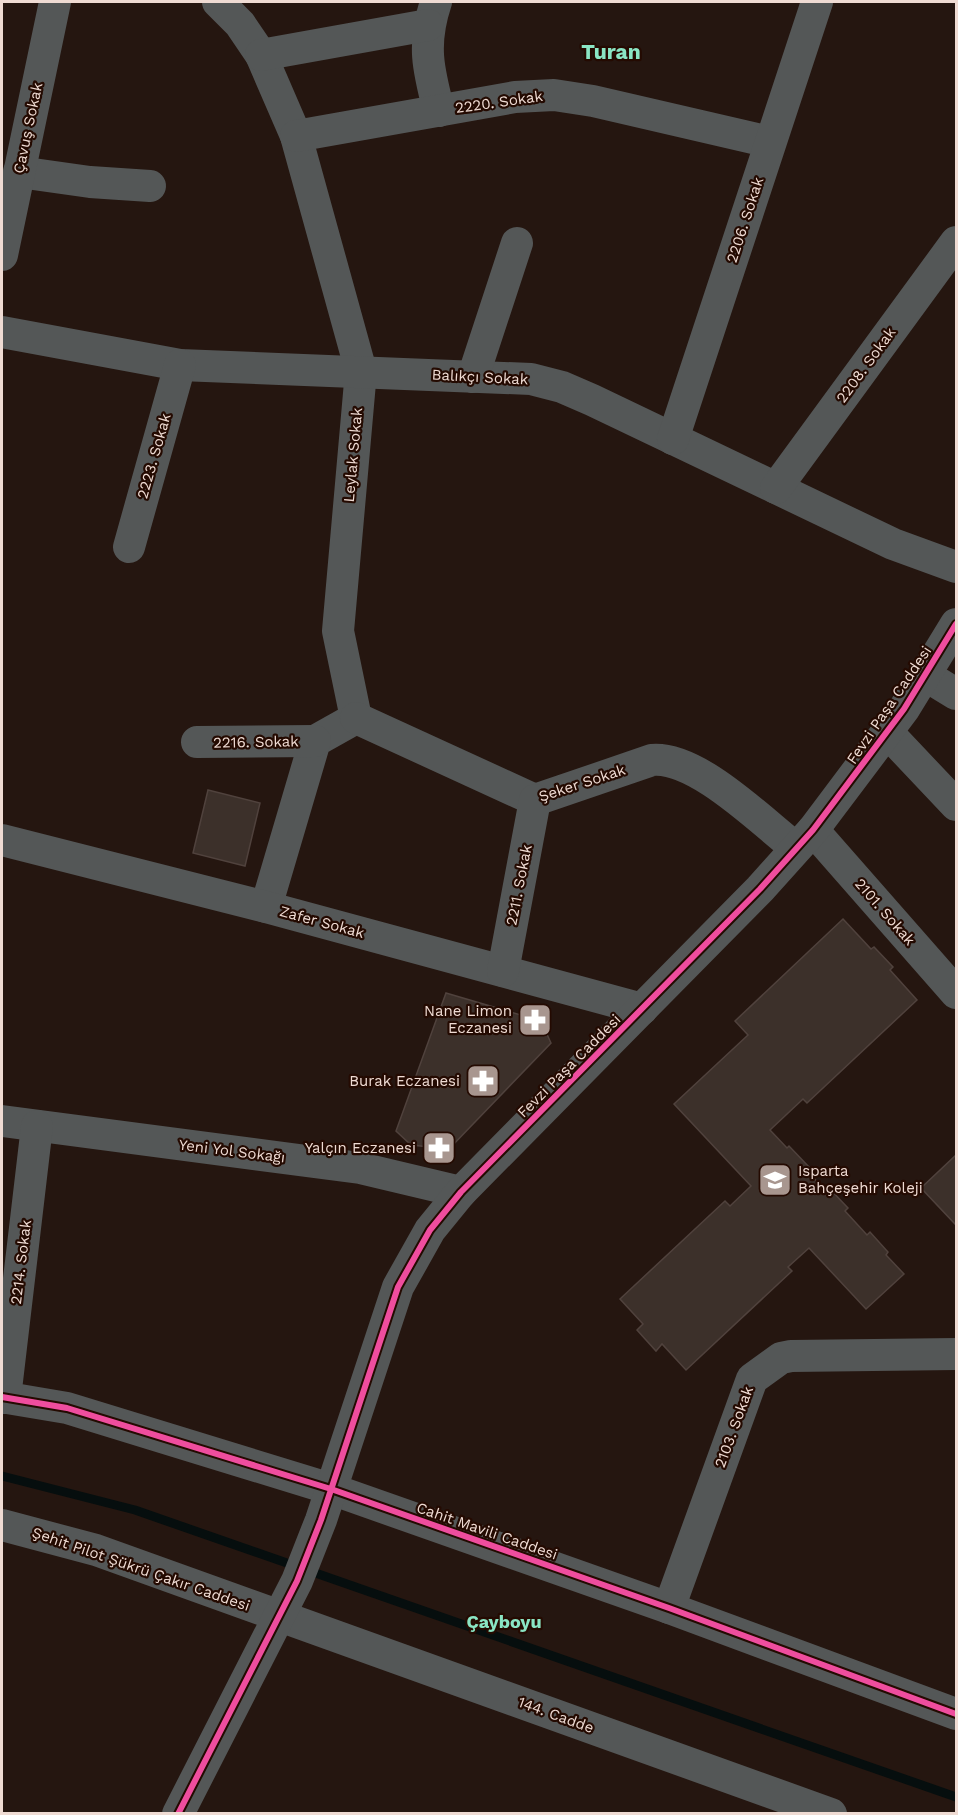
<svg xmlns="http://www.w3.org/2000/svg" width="958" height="1815" font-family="'Work Sans',sans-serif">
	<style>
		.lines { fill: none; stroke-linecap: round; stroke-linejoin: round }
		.stream { stroke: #060e0e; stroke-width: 9 }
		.building { fill: #3c302a; stroke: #50423d; stroke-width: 1.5 }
		.minor { stroke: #545757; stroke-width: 32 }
		.cycleway-casing { stroke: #240a01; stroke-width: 10 }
		.cycleway { stroke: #ef4d9e; stroke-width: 6 }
		.labels { text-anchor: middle; stroke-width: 4.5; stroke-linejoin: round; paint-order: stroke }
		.street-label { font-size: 15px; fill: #efdbd3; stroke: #240a01 }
		.poi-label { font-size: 15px; fill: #efdbd3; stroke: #240a01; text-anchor: end }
		.quarter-label { font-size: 18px; font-weight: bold; fill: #8ae5c4; stroke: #240a01 }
		.district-label { font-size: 21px; font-weight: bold; fill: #8ae5c4; stroke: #240a01 }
	</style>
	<rect width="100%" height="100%" fill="#251610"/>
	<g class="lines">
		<!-- stream -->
		<polyline class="stream" points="2,1476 135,1510 956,1797"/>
	</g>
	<!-- building -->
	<g class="building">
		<polygon points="208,790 260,803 245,866 193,853"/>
		<polygon points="843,919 871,949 874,947 893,967 890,970 917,1000 807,1103 803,1099 770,1130 787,1148 789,1146 809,1167 806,1170 825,1190 828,1187 848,1208 845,1211 867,1235 870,1232 888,1252 886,1255 904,1274 866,1309 809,1248 788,1267 792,1271 686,1370 662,1344 656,1351 637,1330 643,1324 620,1299 725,1201 730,1206 751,1186 674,1104 748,1035 735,1021"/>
		<polygon points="446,993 541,1021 551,1043 449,1149 411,1145 396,1131"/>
		<polygon points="956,1155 956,1225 921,1188"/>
	</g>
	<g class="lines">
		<!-- minor -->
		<g class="minor">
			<polyline points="218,2 240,24 261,55 296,136 361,371 338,631 356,718 315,741 266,907"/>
			<path d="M436,2c-14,42 -8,67 3,109"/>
			<polyline points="261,55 428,25"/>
			<polyline points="296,136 515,97 554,95 593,101 770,142"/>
			<polyline points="19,172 90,182 150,186"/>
			<polyline points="2,255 55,2"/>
			<polyline points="2,332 180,365 531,379 562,387 592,400 893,544 956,567"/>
			<polyline points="473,377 517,243"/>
			<polyline points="673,439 817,2"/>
			<polyline points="776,488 956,242"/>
			<polyline points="129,547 180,365"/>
			<polyline points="925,675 956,694"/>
			<path d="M356,718l179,82 117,-40c45,-4 109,61 144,88"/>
			<polyline points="887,732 956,805"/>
			<polyline points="197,742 315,741"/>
			<polyline points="813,830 956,993"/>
			<polyline points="2,840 266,907 642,1009"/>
			<polyline points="503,971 535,800"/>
			<polyline points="2,1121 360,1168 461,1192"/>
			<polyline points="2,1397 67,1408 331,1489 669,1608 956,1714"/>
			<polyline points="5,1398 37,1126"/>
			<polyline points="2,1525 96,1550 831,1814"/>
			<polyline points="669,1608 752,1379 781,1358 791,1356 956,1354"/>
			<polyline points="178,1814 297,1581 321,1520 398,1287 430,1230 461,1192 760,889 813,830 904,709 956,624"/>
		</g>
		<!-- cycleway casing -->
		<g class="cycleway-casing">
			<g id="cycleway">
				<polyline points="2,1397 67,1408 331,1489 669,1608 956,1714"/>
				<polyline points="178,1814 297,1581 321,1520 398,1287 430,1230 461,1192 760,889 813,830 904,709 956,624"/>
			</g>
		</g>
		<!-- cycleway -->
		<use href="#cycleway" class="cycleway"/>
	</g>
	<!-- icons -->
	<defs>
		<g id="pharmacy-square" transform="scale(1.725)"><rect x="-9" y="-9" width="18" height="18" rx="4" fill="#a8968f" stroke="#240a01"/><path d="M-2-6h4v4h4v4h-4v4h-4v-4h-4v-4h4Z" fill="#fff"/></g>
		<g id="school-square" transform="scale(1.725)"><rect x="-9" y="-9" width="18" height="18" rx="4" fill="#a8968f" stroke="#240a01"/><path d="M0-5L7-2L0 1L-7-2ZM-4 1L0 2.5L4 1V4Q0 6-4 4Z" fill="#fff"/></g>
	</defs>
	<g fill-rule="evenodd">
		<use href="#pharmacy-square" x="535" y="1020"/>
		<use href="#pharmacy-square" x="483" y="1081"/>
		<use href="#pharmacy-square" x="439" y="1148"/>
		<use href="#school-square" x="775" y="1180"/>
	</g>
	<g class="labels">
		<!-- street labels -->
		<g class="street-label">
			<text transform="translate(499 102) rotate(-8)" y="5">2220. Sokak</text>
			<text transform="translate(28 128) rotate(-78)" y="5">Çavuş Sokak</text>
			<text transform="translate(745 220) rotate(-72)" y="5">2206. Sokak</text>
			<text transform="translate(866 365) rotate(-54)" y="5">2208. Sokak</text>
			<text transform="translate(480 377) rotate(3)" y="5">Balıkçı Sokak</text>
			<text transform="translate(353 455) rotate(-85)" y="5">Leylak Sokak</text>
			<text transform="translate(154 456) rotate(-74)" y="5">2223. Sokak</text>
			<text transform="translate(889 705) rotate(-56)" y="5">Fevzi Paşa Caddesi</text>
			<text transform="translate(256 742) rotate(-1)" y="5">2216. Sokak</text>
			<text transform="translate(582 783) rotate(-18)" y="5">Şeker Sokak</text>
			<text transform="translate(519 885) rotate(-79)" y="5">2211. Sokak</text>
			<text transform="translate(885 912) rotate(49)" y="5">2101. Sokak</text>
			<text transform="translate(322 922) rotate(15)" y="5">Zafer Sokak</text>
			<text transform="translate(569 1066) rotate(-45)" y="5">Fevzi Paşa Caddesi</text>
			<text transform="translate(232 1151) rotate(7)" y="5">Yeni Yol Sokağı</text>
			<text transform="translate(21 1262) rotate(-83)" y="5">2214. Sokak</text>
			<text transform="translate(734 1427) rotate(-70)" y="5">2103. Sokak</text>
			<text transform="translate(487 1531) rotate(19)" y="5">Cahit Mavili Caddesi</text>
			<text transform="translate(141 1569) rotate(19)" y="5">Şehit Pilot Şükrü Çakır Caddesi</text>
			<text transform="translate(556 1715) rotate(20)" y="5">144. Cadde</text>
		</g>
		<!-- poi labels -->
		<g class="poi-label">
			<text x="512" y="1016">Nane Limon<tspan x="512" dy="17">Eczanesi</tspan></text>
			<text x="460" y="1086">Burak Eczanesi</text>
			<text x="416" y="1153">Yalçın Eczanesi</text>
			<text x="798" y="1176" text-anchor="start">Isparta<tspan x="798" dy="17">Bahçeşehir Koleji</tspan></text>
		</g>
		<!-- quarter labels -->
		<g class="quarter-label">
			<text x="504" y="1628">Çayboyu</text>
		</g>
		<!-- district labels -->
		<g class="district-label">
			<text x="611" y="59">Turan</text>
		</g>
	</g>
	<!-- border -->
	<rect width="958" height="1815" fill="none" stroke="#efdbd3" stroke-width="6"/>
</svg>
